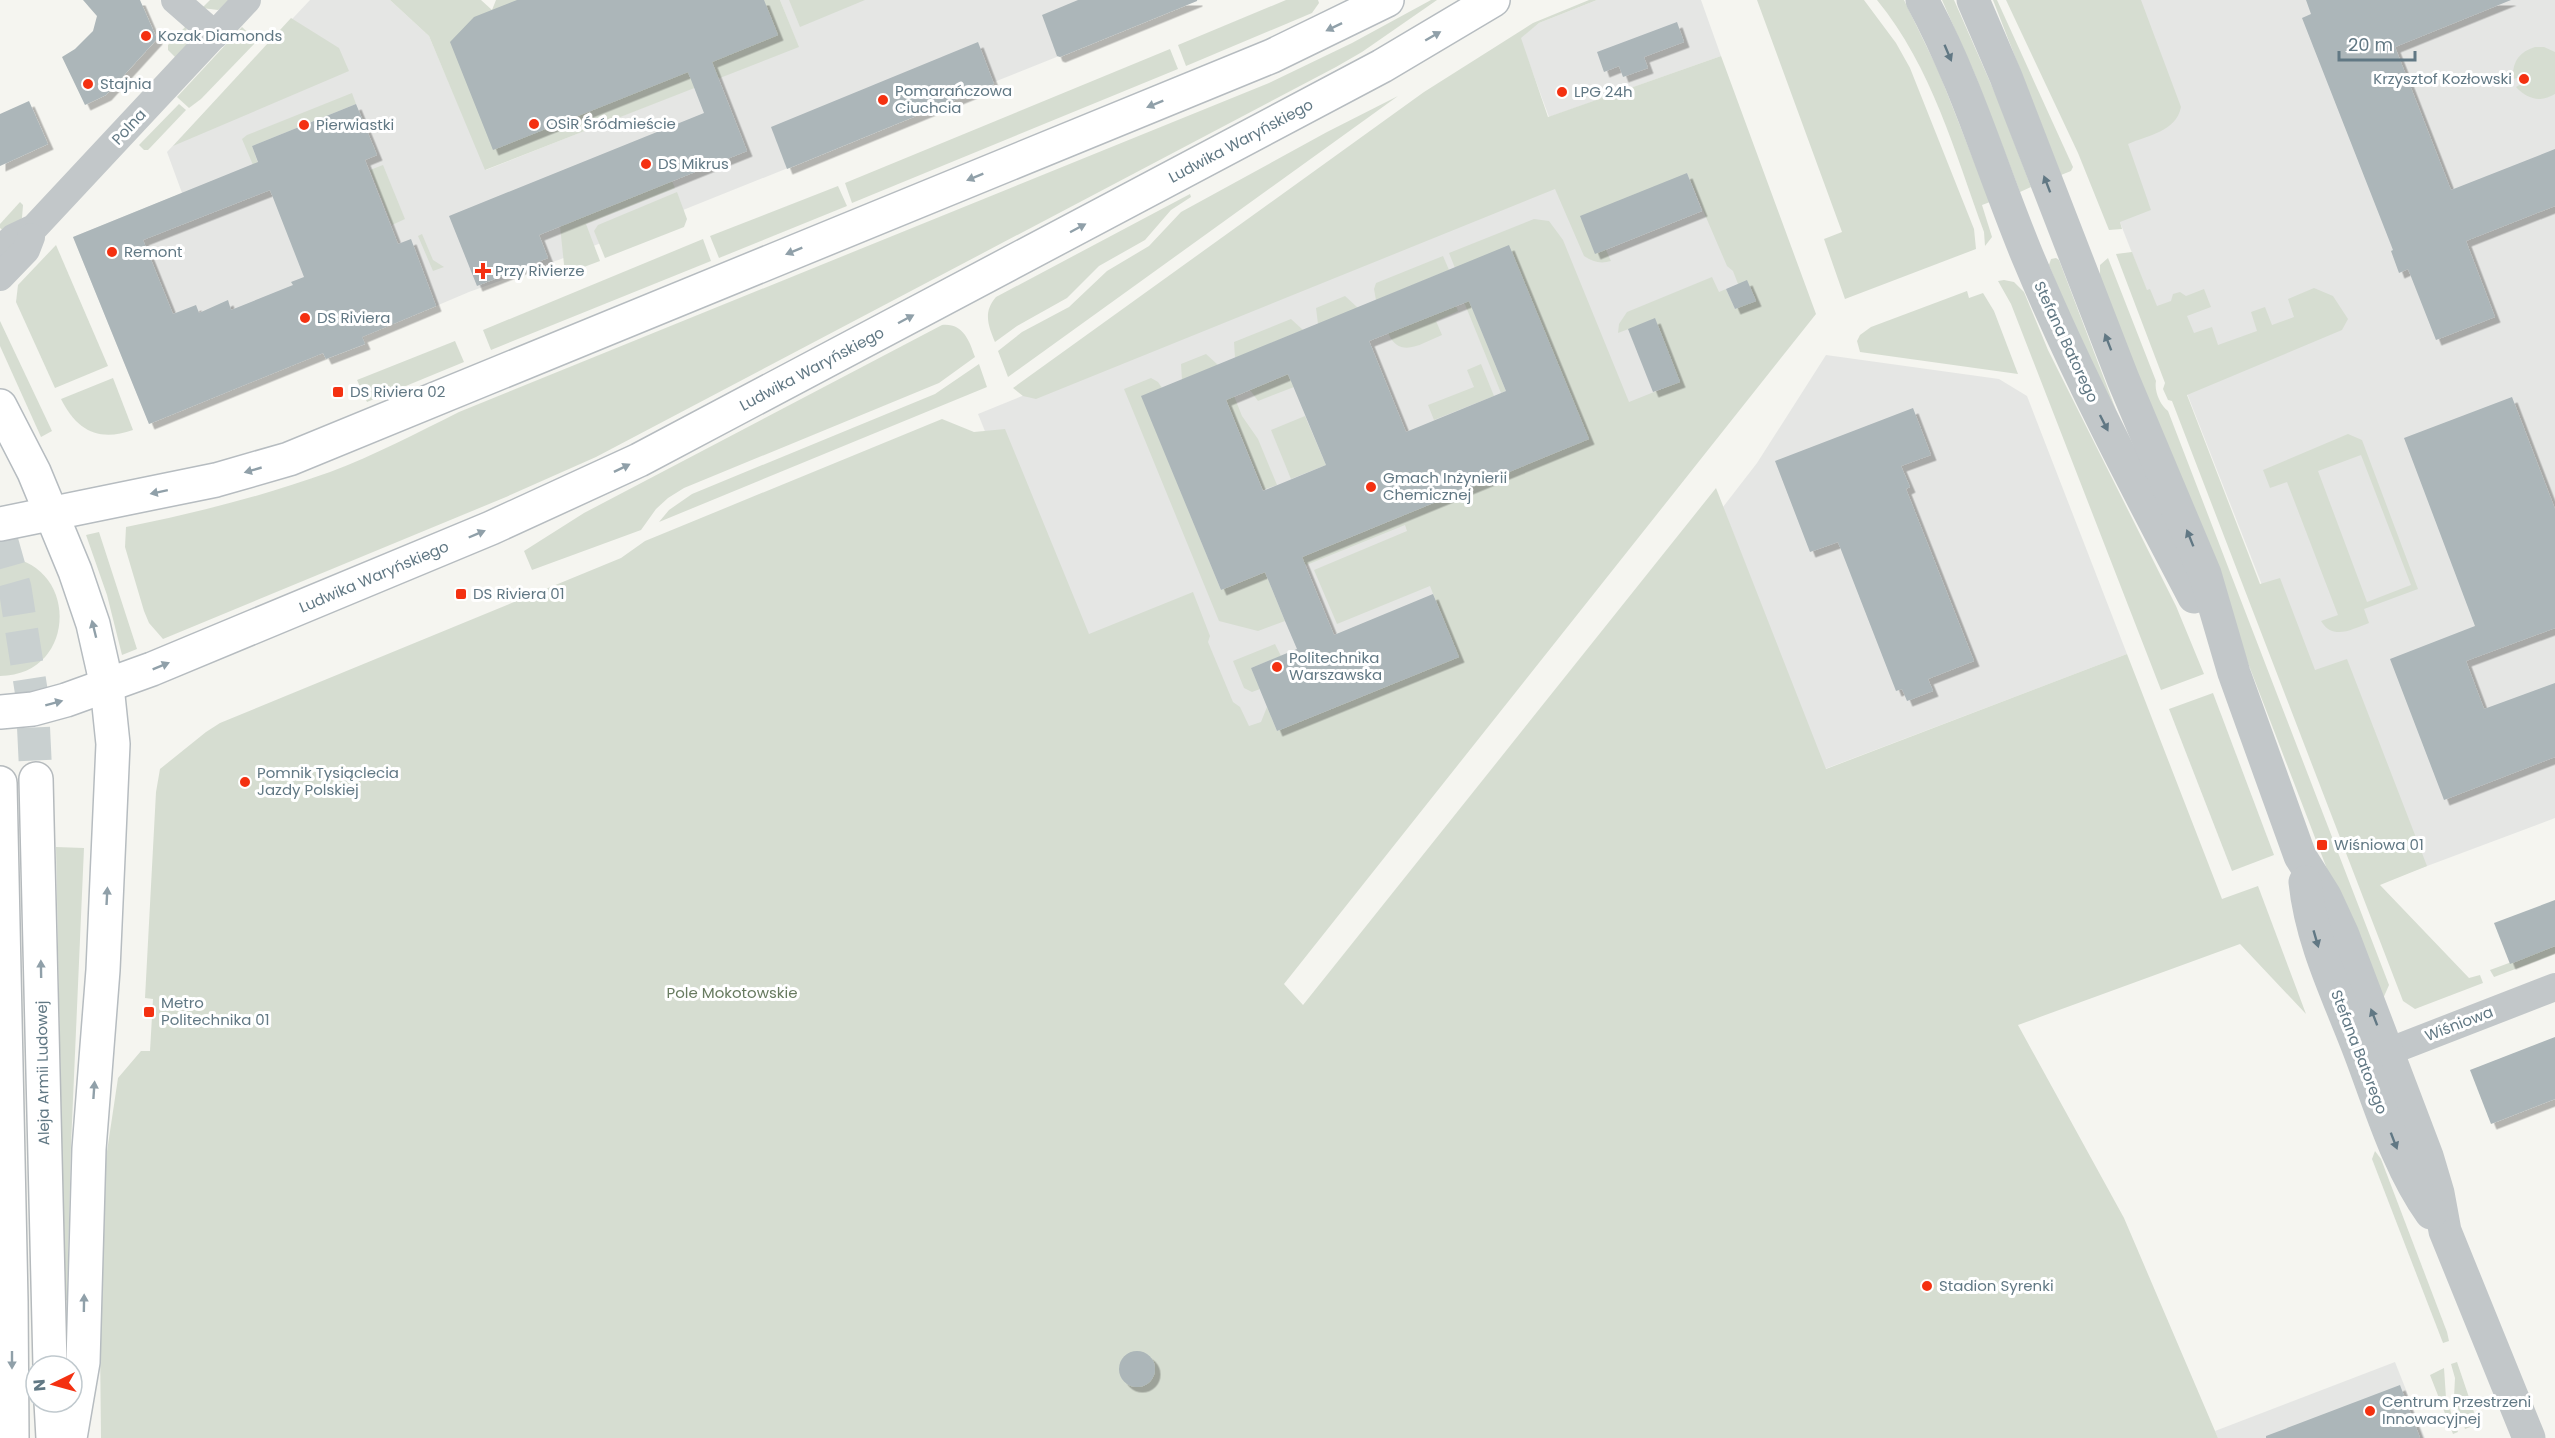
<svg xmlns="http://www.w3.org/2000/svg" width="2555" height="1438" font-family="Poppins,sans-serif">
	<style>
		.built { fill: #e5e6e4 }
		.green { fill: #d6ddd1; fill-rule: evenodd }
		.building { fill: #acb6b9; fill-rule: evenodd; filter: url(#shadow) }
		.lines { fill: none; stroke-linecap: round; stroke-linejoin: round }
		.primary-tunnel { stroke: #c9d0d0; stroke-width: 33; stroke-dasharray: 33 16; stroke-linecap: butt }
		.secondary-casing { stroke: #b6bcc0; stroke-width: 36 }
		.primary-casing { stroke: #b5babd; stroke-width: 36 }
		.minor { stroke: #c2c7c9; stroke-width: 28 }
		.tertiary { stroke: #c2c7c9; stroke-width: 33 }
		.secondary { stroke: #fff; stroke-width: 33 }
		.primary { stroke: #fff; stroke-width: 33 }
		.oneway { fill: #90a0a9 }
		.oneway2 { fill: #617884 }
		.poi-dot { fill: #f43111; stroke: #fff; stroke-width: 2 }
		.labels { text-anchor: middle; stroke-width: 6; stroke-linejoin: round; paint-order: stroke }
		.poi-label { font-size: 15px; fill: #617884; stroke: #fff; text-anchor: start }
		.street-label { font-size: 15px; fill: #617884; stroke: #fff }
		.park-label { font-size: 15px; fill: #687b60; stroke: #fff }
	</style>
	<defs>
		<filter id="shadow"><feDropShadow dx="5.5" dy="5.5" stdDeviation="0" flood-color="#0004"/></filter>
	</defs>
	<rect width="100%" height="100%" fill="#f5f5f0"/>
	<!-- built -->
	<g class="built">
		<polygon points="310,0 390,0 429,36 486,170 798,46 780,0 1199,0 994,82 788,168 561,259 469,292 363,337 365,343 361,345 358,339 149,424 73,237 182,193 167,152"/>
		<polygon points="1597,0 1701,0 1721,56 1549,117 1520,38 1539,23"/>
		<polygon points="2033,0 2555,0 2555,818 2379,884"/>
		<polygon points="1687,124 1762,308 1251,944 1175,902 978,414"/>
		<polygon points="1826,355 1999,379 2027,396 2127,654 1825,769 1723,507 1757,463"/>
		<polygon points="2395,1362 2425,1438 2218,1438 2215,1431"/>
	</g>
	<!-- green -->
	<g class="green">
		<polygon points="210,0 234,0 218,10 202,8"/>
		<polygon points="390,0 481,0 492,10 496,0 780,0 799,47 485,170 429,36"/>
		<polygon points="789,0 865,0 800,27"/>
		<polygon points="1286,0 1318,0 1319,3 1312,13 1186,66 1178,45"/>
		<path d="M1431,0h6l-75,52 -26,15 -740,390 -90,40 -343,142 -14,-16 -5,-12 -19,-64 1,-20c70,-14 137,-31 204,-55 45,-17 87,-39 129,-60l810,-329 83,-40z"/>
		<path d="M1589,0h8l-58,23 -18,15 27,79 173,-61 95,258 -532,670 19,21 413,-517 110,281 301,-115 95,245 36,-13 48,128 -66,-70 -222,81 106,193 94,220h-2117l-1,-94 6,-186 12,-80 23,-27h9l3,-52 -8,-1 11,-206 4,-23 46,-37 14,-9 401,-165 24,-17 297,-122 32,13 31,-3 84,205 104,-42 17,44 -2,6 25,60 7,5 9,19 12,-4 6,-15 10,24 181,-74 -28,-71 -93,38 -23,-54 93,-39 -2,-6 -101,41 -14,-4 298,-123 -133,-171 -6,-15 85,-34 15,2 14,19 66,162 50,-20 -24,-63 -37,14 1,-9 8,-12 85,-35 7,15 7,-3 9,20 20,-9 -17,-16 -5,-13 -6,-5 -40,-93 -81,77 5,11c-10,3 -18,1 -27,-5l-29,-67 -519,210 -13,-3 -10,-8 411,-296 109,-69z"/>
		<polygon points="1757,0 1864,0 1896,43 1910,68 1974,229 1976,249 1845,299 1824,239 1842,232"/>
		<path d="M1877,0h27l34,70 52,132 -8,3 10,32 -7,9 -1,-14c-29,-79 -52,-165 -107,-232z"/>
		<polygon points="1942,0 1954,0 1998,100 2031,187 2020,192 1976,77"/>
		<polygon points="1993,0 1997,0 2073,167 2071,171 2061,175"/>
		<path d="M2006,0h135l40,107c-5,25 -33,28 -53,37l23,66 -31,12 2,7 -13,1 -31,-77z"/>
		<polygon points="291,18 339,48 349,71 173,146"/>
		<polygon points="186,26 189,43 178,60 168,50 168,45"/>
		<polygon points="242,27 257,41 201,99 189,108 177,97"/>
		<path d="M2535,47h9l11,5v42c-15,9 -28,5 -39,-7l12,-7 -2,-4 -13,3c-1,-17 6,-27 22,-32z"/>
		<polygon points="1170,49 1178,69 852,203 845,183"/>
		<polygon points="352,93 356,104 252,146 258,163 253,165 242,139 247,135"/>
		<polygon points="1398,96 1008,377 998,351 1022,332 1069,307 1107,271 1149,246 1181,212 1327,132"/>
		<polygon points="179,104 186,110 148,150 144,150 139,145"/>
		<polygon points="383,165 405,219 392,225 370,170"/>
		<polygon points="672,181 675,188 586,224 600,261 565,274 560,226"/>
		<polygon points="838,186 847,206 719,258 710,236"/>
		<polygon points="677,192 687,219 684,227 605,258 594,231 598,225"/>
		<path d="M1190,194l1,3 -20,13 -26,30 -46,26 -32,32 -50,28 -22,16c-7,-17 -12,-30 1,-45z"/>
		<polygon points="20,202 23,205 22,218 7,234 0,228 0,224"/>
		<polygon points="422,234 433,260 444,267 433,271 418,236"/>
		<polygon points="703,239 711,261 491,350 483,330"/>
		<polygon points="56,245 108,366 55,388 16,302 18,285"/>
		<polygon points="2132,252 2147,290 2150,289 2157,306 2171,301 2173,294 2180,292 2186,296 2204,289 2211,307 2187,316 2194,333 2212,327 2218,345 2257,331 2251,312 2265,307 2272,325 2294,317 2288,299 2314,288 2333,296 2348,319 2342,330 2187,395 2260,584 2280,578 2315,670 2347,659 2427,866 2380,885 2469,978 2480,975 2483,983 2415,1009 2403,1001 2172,401 2168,400 2163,389 2165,383 2116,254"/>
		<polygon points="1443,256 1449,270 1376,300 1374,289 1376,283"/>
		<polygon points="2056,258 2059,260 2116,410 2076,332 2049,265 2051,259"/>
		<path d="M2108,258l48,123c-2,10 4,24 12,30l221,574 -7,16 -4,1 -278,-725v-12z"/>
		<polygon points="2004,280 2014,282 2024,292 2048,350 2176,606 2204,674 2161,690 2011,304 1998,281"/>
		<polygon points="1967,291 1969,298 1983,293 1994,311 2018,374 1860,352 1857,341 1860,335 1871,327"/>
		<polygon points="1345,296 1358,308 1318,324 1316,308"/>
		<polygon points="1469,300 1506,391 1501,393 1464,302"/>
		<path d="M1456,306l2,5 -22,10 6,14c-20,8 -42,25 -54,-2z"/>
		<polygon points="1291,319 1303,330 1235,358 1234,342"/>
		<polygon points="0,321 52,431 41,437 0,346"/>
		<path d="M942,325c21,-2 27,15 33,32l-36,26 -255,105 -16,10 -12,11 -15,21 -109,40 -8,-19 60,-38z"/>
		<polygon points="455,341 464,362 367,402 357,380"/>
		<polygon points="1206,354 1218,365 1182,380 1181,364"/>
		<polygon points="979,364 987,387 659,522 669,510 692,494 935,394"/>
		<polygon points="1481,364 1494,396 1434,420 1428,405 1474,387 1467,370"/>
		<polygon points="1288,374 1294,387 1258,401 1250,390"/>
		<path d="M113,378l20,52c-34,12 -56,1 -72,-31z"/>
		<polygon points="1151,378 1158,382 1162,388 1142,397 1221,590 1265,572 1285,621 1258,631 1219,621 1124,389"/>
		<polygon points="1234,396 1242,416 1258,439 1277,485 1263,490 1226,400"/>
		<polygon points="1305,416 1326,465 1291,479 1271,430"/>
		<path d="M2348,434l14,6 56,149 -54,20 5,14c-17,6 -36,18 -48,-2l17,-6 -51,-133 -17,6 -7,-18zM2361,455l50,130 -44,17 -49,-131z"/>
		<polygon points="99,532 137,649 122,655 107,595 86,535"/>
		<path d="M0,557c79,1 80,118 0,119z"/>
		<polygon points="1275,644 1281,656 1251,668 1260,689 1252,692 1244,688 1233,661"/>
		<polygon points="2213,693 2274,855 2232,871 2169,709"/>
		<polygon points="56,847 84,848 71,1145 67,1300 65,1301"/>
		<polygon points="2555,946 2555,954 2494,977 2490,970"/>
		<polygon points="2375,1151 2381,1159 2447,1332 2449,1341 2443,1343 2372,1159"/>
		<polygon points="2457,1362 2478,1424 2465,1429 2454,1397 2455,1378 2451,1364"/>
		<polygon points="2444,1368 2446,1398 2458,1432 2453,1434 2430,1375"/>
	</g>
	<!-- building -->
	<g class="building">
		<polygon points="83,0 140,0 157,39 106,95 85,105 62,57 75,49 93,31 97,16"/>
		<polygon points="517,0 764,0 778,35 712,62 747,151 539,235 548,258 477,286 449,216 704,113 688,72 493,150 450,42 474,17"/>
		<polygon points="1078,0 1197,0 1197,1 1060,57 1057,56 1042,15"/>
		<polygon points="2306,0 2511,0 2395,47 2451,190 2555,149 2555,206 2466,241 2495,317 2436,340 2408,269 2399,273 2391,251 2393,250 2302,18 2311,14"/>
		<polygon points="1677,22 1684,42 1644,57 1648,68 1623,77 1619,66 1604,72 1597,52"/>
		<polygon points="978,42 994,84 787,169 771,127"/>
		<polygon points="29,101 48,144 0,166 0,114"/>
		<path d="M356,104l21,51 -12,5 33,84 13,-5 25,67 -74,31 3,7 -39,15 -3,-6 -174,71 -76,-187 185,-75 -6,-16zM270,190l34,87 -13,5 2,3 -62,25 -3,-10 -29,13 -3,-8 -23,9 -30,-74z"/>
		<polygon points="1687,173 1702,211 1595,254 1580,216"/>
		<path d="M1509,245l80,194 -287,118 32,78 99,-41 26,63 -182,74 -26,-63 46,-19 -12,-28 -20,-49 -44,18 -80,-194zM1469,301l37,90 -100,41 -37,-91zM1288,374l38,91 -63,26 -37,-91z"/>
		<polygon points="1747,280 1756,301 1735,309 1726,289"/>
		<polygon points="1655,318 1680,382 1653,392 1628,329"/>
		<polygon points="2512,397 2555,509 2555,628 2466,661 2484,709 2555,683 2555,757 2444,800 2390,659 2475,626 2404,438"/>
		<polygon points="1913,408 1931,455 1901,466 1910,487 1906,489 1974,661 1928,679 1933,691 1907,701 1902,689 1896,691 1838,542 1810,552 1775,461"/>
		<polygon points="2555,900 2555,946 2510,964 2494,923"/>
		<polygon points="2555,1037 2555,1099 2491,1124 2470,1070"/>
		<circle cx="1137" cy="1369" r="18"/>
		<polygon points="2400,1385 2420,1438 2266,1438 2266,1436"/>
	</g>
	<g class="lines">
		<!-- primary-tunnel -->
		<polyline class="primary-tunnel" points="0,535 15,588 32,696 36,779"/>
		<!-- secondary casing -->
		<g class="secondary-casing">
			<g id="secondary">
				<polyline points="0,406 34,472 75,571 93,624 107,686 113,744 103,970 89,1149 83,1362 70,1438"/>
				<polyline points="0,524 216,480 289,459 1272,56 1387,0"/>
				<polyline points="0,712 33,709 66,700 152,669 491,528 639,460 1382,66 1493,0"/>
			</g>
		</g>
		<!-- primary casing -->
		<g class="primary-casing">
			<g id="primary">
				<polyline points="36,779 50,1366"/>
				<polyline points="0,783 11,1301 12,1438"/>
				<polyline points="51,1402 53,1438"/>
			</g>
		</g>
		<!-- minor -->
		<g class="minor">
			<polyline points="175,0 215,35"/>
			<polyline points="0,250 13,238 34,228 247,0"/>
			<polyline points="0,277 26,250 31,237"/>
			<polyline points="2367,1060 2555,987"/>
		</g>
		<!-- tertiary -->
		<g class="tertiary">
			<path d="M1922,0c44,81 70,170 105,255 49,118 108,230 167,342"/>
			<polyline points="1973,0 2006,77 2123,379 2205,574 2234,673 2300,856 2325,896 2343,935 2427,1156 2438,1193 2445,1231 2529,1438"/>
			<path d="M2305,882c6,59 33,113 54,168 21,55 38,115 72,163"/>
		</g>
		<!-- secondary -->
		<use href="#secondary" class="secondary"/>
		<!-- primary -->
		<use href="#primary" class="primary"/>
	</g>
	<!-- one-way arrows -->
	<defs><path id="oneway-solid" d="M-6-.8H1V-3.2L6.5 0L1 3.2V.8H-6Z" transform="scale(1.5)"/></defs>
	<g class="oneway">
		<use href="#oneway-solid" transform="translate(1334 27) rotate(154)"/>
		<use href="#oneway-solid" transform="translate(1433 36) rotate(-30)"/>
		<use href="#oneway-solid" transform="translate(1155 104) rotate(158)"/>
		<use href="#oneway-solid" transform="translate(975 177) rotate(158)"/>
		<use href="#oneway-solid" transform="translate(1078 228) rotate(-28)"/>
		<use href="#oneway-solid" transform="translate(794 251) rotate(158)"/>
		<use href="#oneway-solid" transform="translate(906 319) rotate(-28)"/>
		<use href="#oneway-solid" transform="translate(622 468) rotate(-26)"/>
		<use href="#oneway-solid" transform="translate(253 470) rotate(164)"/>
		<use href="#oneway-solid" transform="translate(159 492) rotate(168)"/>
		<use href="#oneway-solid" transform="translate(477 534) rotate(-23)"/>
		<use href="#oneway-solid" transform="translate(94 629) rotate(-104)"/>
		<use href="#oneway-solid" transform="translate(161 666) rotate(-22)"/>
		<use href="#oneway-solid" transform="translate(54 703) rotate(-15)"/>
		<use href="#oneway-solid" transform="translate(107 896) rotate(-87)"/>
		<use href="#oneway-solid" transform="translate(41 969) rotate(-91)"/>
		<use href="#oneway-solid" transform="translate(94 1090) rotate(-86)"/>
		<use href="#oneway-solid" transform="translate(84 1303) rotate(-89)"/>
		<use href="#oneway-solid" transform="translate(12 1360) rotate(90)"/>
	</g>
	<g class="oneway2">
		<use href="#oneway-solid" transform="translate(1948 53) rotate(67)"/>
		<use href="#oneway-solid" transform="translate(2047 184) rotate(-111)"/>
		<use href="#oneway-solid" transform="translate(2108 342) rotate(-111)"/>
		<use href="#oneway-solid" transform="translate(2104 423) rotate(63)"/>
		<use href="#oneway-solid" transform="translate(2190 538) rotate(-112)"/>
		<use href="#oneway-solid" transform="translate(2316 939) rotate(74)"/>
		<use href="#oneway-solid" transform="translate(2374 1017) rotate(-111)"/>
		<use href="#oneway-solid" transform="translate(2394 1141) rotate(69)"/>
	</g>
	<!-- markers -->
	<g class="poi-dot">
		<circle cx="146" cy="36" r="6"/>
		<circle cx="2524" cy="79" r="6"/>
		<circle cx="88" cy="84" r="6"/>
		<circle cx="1562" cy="92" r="6"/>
		<circle cx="883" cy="100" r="6"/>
		<circle cx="534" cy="124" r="6"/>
		<circle cx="304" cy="125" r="6"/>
		<circle cx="646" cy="164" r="6"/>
		<circle cx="112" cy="252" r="6"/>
		<path d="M480 262h6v6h6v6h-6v6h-6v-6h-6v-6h6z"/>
		<circle cx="305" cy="318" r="6"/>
		<rect x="332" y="386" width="12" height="12" rx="3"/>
		<circle cx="1371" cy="487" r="6"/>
		<rect x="455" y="588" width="12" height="12" rx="3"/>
		<circle cx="1277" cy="667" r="6"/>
		<circle cx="245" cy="782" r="6"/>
		<rect x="2316" y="839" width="12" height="12" rx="3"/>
		<rect x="143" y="1006" width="12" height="12" rx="3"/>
		<circle cx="1927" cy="1286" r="6"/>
		<circle cx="2370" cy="1411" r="6"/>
	</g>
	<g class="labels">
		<!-- poi labels -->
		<g class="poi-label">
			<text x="158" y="41">Kozak Diamonds</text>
			<text x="2512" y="84" text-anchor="end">Krzysztof Kozłowski</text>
			<text x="100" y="89">Stajnia</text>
			<text x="895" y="96">Pomarańczowa<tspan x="895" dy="17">Ciuchcia</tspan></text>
			<text x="1574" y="97">LPG 24h</text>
			<text x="546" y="129">OSiR Śródmieście</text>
			<text x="316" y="130">Pierwiastki</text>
			<text x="658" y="169">DS Mikrus</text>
			<text x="124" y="257">Remont</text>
			<text x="495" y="276">Przy Rivierze</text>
			<text x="317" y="323">DS Riviera</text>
			<text x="350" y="397">DS Riviera 02</text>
			<text x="1383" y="483">Gmach Inżynierii<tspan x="1383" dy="17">Chemicznej</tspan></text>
			<text x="473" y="599">DS Riviera 01</text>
			<text x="1289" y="663">Politechnika<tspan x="1289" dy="17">Warszawska</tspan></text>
			<text x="257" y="778">Pomnik Tysiąclecia<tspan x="257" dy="17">Jazdy Polskiej</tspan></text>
			<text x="2334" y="850">Wiśniowa 01</text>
			<text x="161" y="1008">Metro<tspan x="161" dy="17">Politechnika 01</tspan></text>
			<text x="1939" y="1291">Stadion Syrenki</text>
			<text x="2382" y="1407">Centrum Przestrzeni<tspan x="2382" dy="17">Innowacyjnej</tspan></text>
		</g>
		<!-- street labels -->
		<g class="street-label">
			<text transform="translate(129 127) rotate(-47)" y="5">Polna</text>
			<text transform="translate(1241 141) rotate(-28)" y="5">Ludwika Waryńskiego</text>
			<text transform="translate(2066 342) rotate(65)" y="5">Stefana Batorego</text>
			<text transform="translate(812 369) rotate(-28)" y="5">Ludwika Waryńskiego</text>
			<text transform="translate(374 577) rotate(-23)" y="5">Ludwika Waryńskiego</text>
			<text transform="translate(2459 1024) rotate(-21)" y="5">Wiśniowa</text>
			<text transform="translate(2359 1052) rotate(69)" y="5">Stefana Batorego</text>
			<text transform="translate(43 1073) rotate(-91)" y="5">Aleja Armii Ludowej</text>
		</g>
		<!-- park labels -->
		<g class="park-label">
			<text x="732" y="998">Pole Mokotowskie</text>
		</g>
	</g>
	<!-- north arrow -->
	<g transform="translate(54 1384) rotate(265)"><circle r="28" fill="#ffffff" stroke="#c0c9ce" stroke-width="1.5"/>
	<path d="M0-4.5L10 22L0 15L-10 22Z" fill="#f43111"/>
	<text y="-9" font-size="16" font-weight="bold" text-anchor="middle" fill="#617884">N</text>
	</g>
	<!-- scale -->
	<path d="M2339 51v9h76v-9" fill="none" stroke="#617884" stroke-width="3"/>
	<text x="2348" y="51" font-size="18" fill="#617884" stroke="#ffffff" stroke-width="4.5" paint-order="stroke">20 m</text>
</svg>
